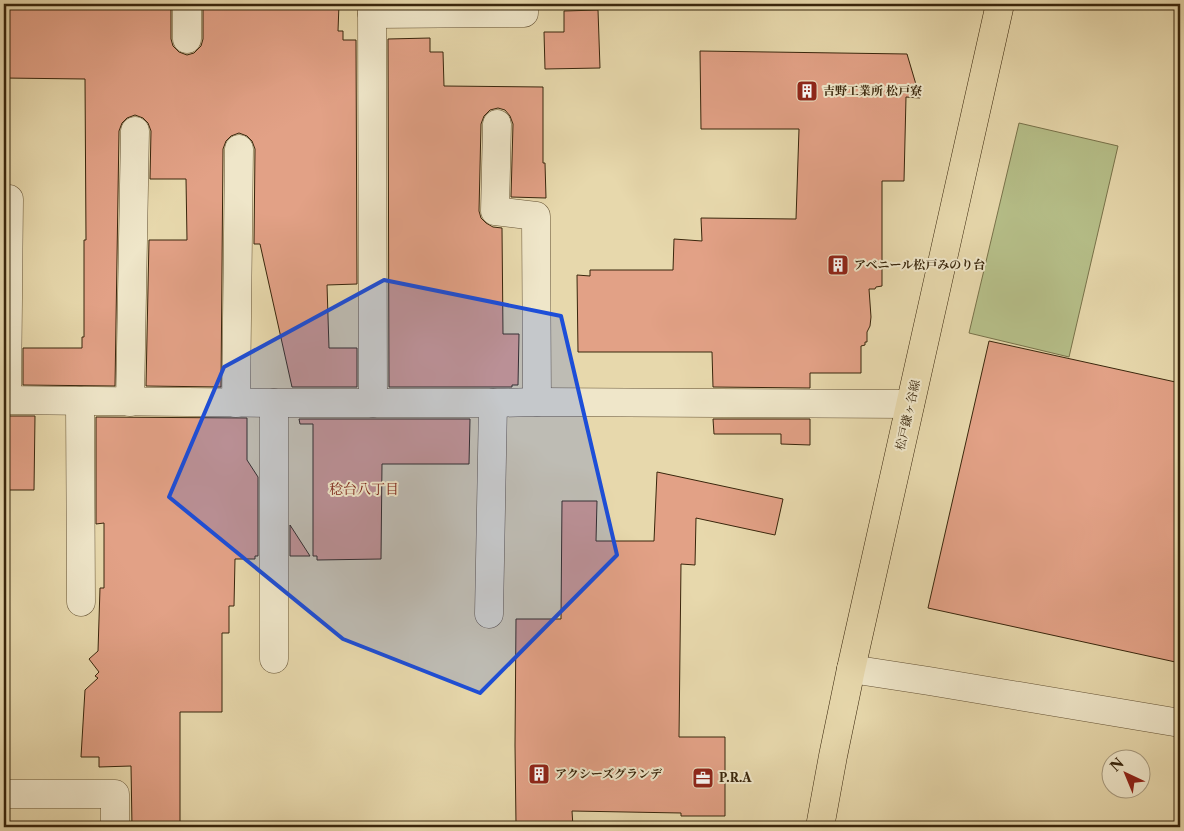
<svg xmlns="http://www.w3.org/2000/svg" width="1184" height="831" font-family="'Libre Caslon Text','Noto Serif JP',serif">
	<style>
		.green { fill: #b6bf89; stroke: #78724a }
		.building { fill: #e2a186; stroke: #39260c }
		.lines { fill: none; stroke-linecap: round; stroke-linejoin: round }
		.minor-casing { stroke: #645234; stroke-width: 29 }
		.major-casing { stroke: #39260c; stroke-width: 29 }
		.minor { stroke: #efe6c9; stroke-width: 28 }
		.major { stroke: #e7d8ac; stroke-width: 28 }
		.marked { fill: #1d4ed8; fill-opacity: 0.2; stroke: #1d4ed8; stroke-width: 4; stroke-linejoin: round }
		.labels { text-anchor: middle; stroke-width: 4; stroke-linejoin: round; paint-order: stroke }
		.poi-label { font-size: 12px; font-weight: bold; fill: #39260c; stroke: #efe6c9; text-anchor: start }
		.street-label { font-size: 12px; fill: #39260c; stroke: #efe6c9 }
		.neighbourhood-label { font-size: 14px; fill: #7a1f14; stroke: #efe6c9 }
	</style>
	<rect width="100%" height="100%" fill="#e7d8ac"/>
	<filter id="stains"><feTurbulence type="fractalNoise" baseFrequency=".004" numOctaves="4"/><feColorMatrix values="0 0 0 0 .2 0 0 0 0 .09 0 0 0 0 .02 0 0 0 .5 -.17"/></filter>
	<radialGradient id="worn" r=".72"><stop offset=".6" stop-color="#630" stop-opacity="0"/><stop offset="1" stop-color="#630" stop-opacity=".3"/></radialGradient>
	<!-- green -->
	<polygon class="green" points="1019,123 1118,146 1069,357 969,333"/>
	<!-- building -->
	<g class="building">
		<polygon points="4,4 171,4 171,39 173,46 179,52 187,55 194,53 201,46 203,39 203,4 339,4 338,31 343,31 343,40 356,40 357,284 327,285 329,348 357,348 357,387 292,387 260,244 254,244 255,149 252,141 247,136 239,133 231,136 226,141 223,149 221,387 146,386 149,240 187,240 186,179 150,179 151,131 148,123 143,118 135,115 127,118 122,123 119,131 115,386 23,385 23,348 82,348 82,337 84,337 84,240 86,240 85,79 4,78"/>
		<polygon points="598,10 600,68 545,69 544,32 564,32 564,11"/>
		<polygon points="430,38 430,52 443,52 444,86 543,87 543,163 545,163 546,198 511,197 513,124 510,116 505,110 498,108 490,110 484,116 481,124 479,211 481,218 486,223 493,227 502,228 503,334 519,334 518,385 512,385 512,387 389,387 388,39"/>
		<polygon points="700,51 907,54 920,98 906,97 904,181 882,181 882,286 876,287 875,289 869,289 871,317 870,326 867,332 867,342 865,342 865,345 861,346 861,373 810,373 810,388 713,387 712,352 578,352 577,275 590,276 590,270 673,270 674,239 702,241 701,218 796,219 799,129 701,129"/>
		<polygon points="989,341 1180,383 1180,663 928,608"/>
		<polygon points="4,416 35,416 34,490 4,490"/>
		<polygon points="96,417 247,418 247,460 258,477 258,556 255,556 255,559 235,559 234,606 229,606 229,633 222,633 222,712 180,712 180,824 170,824 170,827 132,827 131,766 99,767 99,757 81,757 85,690 98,678 95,676 99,672 89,659 98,651 100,588 104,588 104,523 96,524"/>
		<polygon points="299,419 470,419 469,464 382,464 381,559 317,560 317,556 313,556 313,424 300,424"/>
		<polygon points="713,419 810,419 810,445 781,444 781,434 714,434"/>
		<polygon points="657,472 783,499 775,535 696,518 695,565 681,564 679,737 725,737 725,816 681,816 681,813 572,811 573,827 544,827 544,823 516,824 515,745 516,619 561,619 562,501 597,501 596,541 654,541"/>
		<polygon points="290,525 310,556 290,556"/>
	</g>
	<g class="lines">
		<!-- minor casing -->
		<g class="minor-casing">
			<g id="minor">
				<polyline points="187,4 187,39"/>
				<polyline points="372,4 373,403"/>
				<polyline points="372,14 524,13 524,4"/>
				<polyline points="497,124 495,211 536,216 537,402"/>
				<polyline points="4,400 274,403 493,403 537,402 910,404"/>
				<polyline points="7,400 9,199"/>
				<polyline points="80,401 81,602"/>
				<polyline points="130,402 135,131"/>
				<polyline points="236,403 239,149"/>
				<polyline points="274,403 274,659"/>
				<polyline points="489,614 493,403"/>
				<polyline points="851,669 929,681 1180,723"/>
				<polyline points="4,794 115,794 115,827"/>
			</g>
		</g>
		<!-- major casing -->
		<g class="major-casing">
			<polyline id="major" points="820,827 833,756 851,669 1000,4"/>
		</g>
		<!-- minor -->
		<use href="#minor" class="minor"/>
		<!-- major -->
		<use href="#major" class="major"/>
	</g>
	<!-- marked area -->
	<path class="marked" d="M384,280l177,36 56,239 -137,138 -137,-54 -174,-142 55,-130z"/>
	<!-- icons -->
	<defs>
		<g id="building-square" transform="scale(1.125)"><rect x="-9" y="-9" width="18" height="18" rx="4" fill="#8f2418" stroke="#efe6c9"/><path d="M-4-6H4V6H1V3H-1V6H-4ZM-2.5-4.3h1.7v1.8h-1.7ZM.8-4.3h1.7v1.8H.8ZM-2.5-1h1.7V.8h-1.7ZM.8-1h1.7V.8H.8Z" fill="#fff"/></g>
		<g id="office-square" transform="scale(1.125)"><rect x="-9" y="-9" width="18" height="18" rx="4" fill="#8f2418" stroke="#efe6c9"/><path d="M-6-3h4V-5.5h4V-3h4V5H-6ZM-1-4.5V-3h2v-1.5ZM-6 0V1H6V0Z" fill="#fff"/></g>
	</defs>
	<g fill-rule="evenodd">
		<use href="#building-square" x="807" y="91"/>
		<use href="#building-square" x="838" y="265"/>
		<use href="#building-square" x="539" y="774"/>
		<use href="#office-square" x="703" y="778"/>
	</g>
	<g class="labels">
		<!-- poi labels -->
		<g class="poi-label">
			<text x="823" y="95">吉野工業所 松戸寮</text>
			<text x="854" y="269">アベニール松戸みのり台</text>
			<text x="555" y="778">アクシーズグランデ</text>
			<text x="719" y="782">P.R.A</text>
		</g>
		<!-- street labels -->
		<g class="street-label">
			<text transform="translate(908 415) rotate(-77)" y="4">松戸鎌ヶ谷線</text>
		</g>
		<!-- neighbourhood labels -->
		<g class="neighbourhood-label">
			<text x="364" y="494">稔台八丁目</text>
		</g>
	</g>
	<!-- margin -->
	<rect width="1184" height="831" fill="none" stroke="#e7d8ac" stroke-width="20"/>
	<rect x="5" y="5" width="1174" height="821" fill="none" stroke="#39260c" stroke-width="2.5"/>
	<rect x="10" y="10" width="1164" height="811" fill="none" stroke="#39260c"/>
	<!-- north arrow -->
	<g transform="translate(1126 774) rotate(316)"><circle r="24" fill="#efe6c9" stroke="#a6997d"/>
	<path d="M0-4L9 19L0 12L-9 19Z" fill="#8f2418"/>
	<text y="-8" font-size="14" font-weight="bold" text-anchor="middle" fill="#39260c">N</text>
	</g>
	<rect width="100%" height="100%" filter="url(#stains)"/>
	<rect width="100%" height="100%" fill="url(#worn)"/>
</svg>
